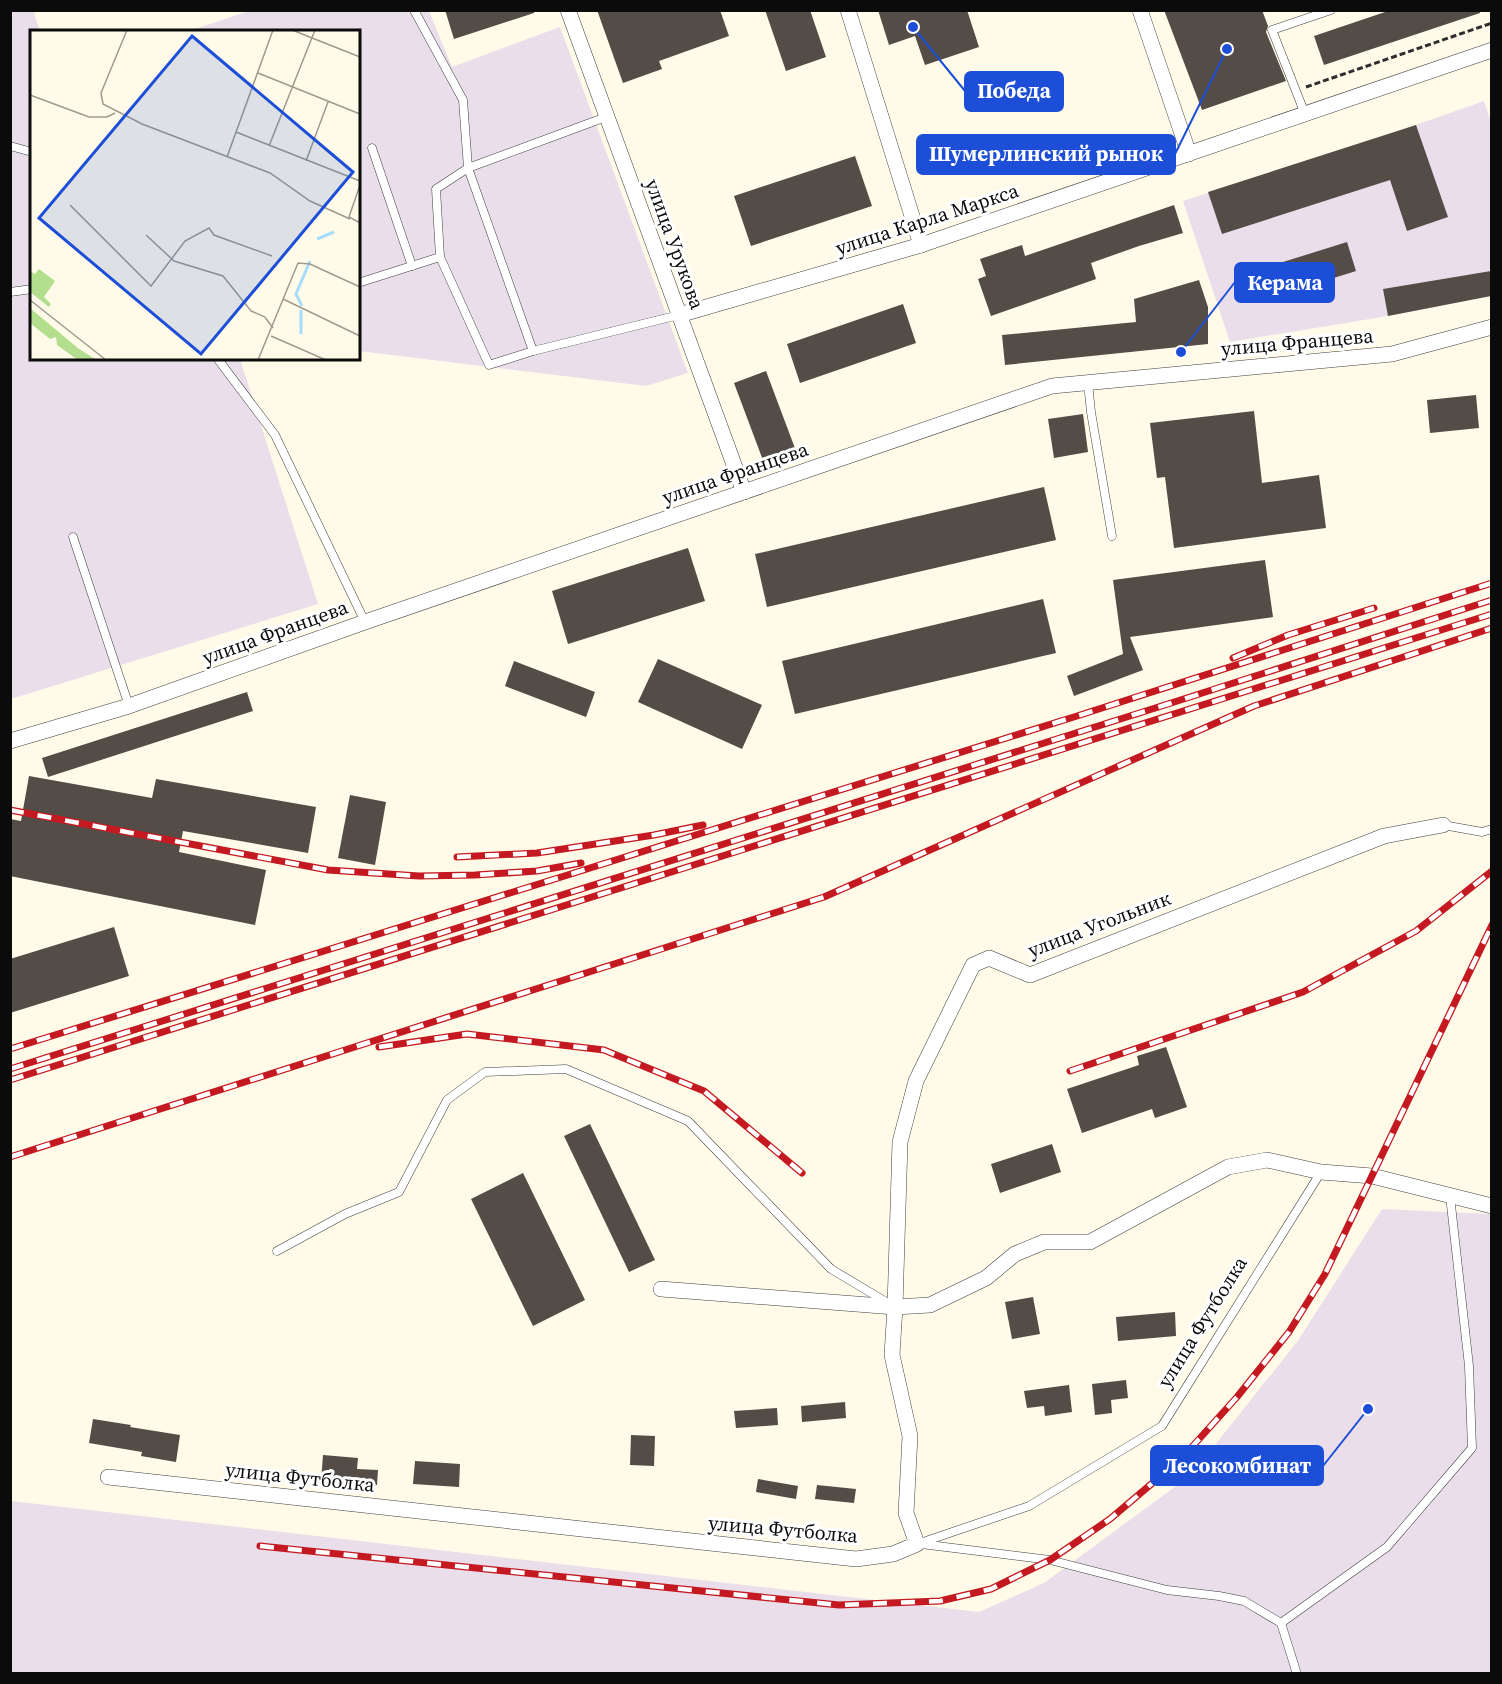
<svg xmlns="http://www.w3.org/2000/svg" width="1502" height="1684" font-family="'Source Serif 4',serif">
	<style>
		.industrial { fill: #eadeeb }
		.building { fill: #544c46 }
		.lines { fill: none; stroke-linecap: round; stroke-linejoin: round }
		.service-casing { stroke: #3e3e3e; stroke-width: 9 }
		.minor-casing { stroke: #3e3e3e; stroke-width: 16 }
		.path { stroke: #2d2d2d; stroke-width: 3; stroke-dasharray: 6 3; stroke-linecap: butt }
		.service { stroke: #fff; stroke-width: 8 }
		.minor { stroke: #fff; stroke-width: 15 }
		.rail-casing { stroke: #c51921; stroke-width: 7 }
		.rail { stroke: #fff; stroke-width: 4.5; stroke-dasharray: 14; stroke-linecap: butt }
		.labels { text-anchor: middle; stroke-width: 6; stroke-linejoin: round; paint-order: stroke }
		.street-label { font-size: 20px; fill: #0b0b0b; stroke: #fff }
		.inset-river { fill: none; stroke: #a8dcfb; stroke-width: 3 }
		.inset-road { fill: none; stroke: #9d9b90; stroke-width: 1.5 }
		.view { fill: #1d4ed8; fill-opacity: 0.15; stroke: #1d4ed8; stroke-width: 3 }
		.inset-edge { fill: none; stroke: #0b0b0b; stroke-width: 3 }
		.leader { fill: none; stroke: #1d4ed8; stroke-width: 2 }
		.callout-dot { fill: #1d4ed8; stroke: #fff; stroke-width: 2 }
		.callout { fill: #1d4ed8; stroke: #1d4ed8; stroke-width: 2 }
		.callout-label { font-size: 21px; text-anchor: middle; font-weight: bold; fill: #fff }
	</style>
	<rect width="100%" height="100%" fill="#fffbe8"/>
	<!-- industrial -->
	<g class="industrial">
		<polygon points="33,10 40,31 32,32 32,358 240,359 318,604 11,699 10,11"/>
		<polygon points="249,11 429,11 452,67 560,27 688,373 646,386 359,351 358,32 186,32"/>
		<polygon points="1484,101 1492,125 1491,296 1388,316 1230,342 1183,201 1376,139"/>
		<polygon points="1382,1209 1491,1214 1491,1673 11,1674 11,1501 979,1612 1044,1583 1191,1475 1297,1342"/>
	</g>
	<!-- building -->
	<g class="building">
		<polygon points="445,10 534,10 534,13 454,39"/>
		<polygon points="597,10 720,10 729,36 659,61 662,69 623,83"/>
		<polygon points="765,10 810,10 826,57 786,71"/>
		<polygon points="878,10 967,10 979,47 925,65 915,36 889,45"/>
		<polygon points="1164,10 1262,10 1268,26 1266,32 1286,81 1202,110"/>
		<polygon points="1391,10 1480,10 1480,13 1324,65 1314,36"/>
		<polygon points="1416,125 1448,217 1407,231 1390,180 1222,234 1208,192"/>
		<polygon points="855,156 872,206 751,246 734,196"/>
		<polygon points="1174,205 1183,233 1139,246 1091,263 1096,279 991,316 978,279 986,276 980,259 1022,245 1025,256"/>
		<polygon points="1347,242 1356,271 1273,297 1264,268"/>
		<polygon points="1491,271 1491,296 1388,316 1383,289"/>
		<polygon points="1199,280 1208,307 1208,344 1005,365 1002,335 1136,322 1134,299"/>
		<polygon points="903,304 916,343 800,383 787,344"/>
		<polygon points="766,371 796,451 764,463 734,383"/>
		<polygon points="1476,395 1479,428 1430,433 1427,400"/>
		<polygon points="1254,411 1262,483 1319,475 1326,528 1174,548 1165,477 1157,478 1150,423"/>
		<polygon points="1083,414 1088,452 1054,458 1048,419"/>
		<polygon points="1044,487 1056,540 767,607 755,554"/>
		<polygon points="688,548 705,601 568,644 552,591"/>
		<polygon points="1265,560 1273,617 1130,637 1143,670 1074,696 1067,676 1123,654 1113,580"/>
		<polygon points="1043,599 1056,653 795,714 782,661"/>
		<polygon points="658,659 762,705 742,749 638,702"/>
		<polygon points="514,661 595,692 586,717 505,686"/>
		<polygon points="247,692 253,711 48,777 42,758"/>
		<polygon points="29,776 152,798 156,779 316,807 308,853 183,831 179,852 266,870 255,925 10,876 10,819 21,821"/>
		<polygon points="350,795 386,802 375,865 338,858"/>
		<polygon points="114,927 129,976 10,1013 10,959"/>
		<polygon points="1166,1047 1187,1107 1155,1118 1152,1109 1082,1133 1067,1089 1139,1065 1137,1056"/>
		<polygon points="590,1124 655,1260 629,1272 564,1136"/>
		<polygon points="1052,1144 1061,1172 1000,1193 991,1164"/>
		<polygon points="523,1173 585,1300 533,1326 471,1199"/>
		<polygon points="1033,1297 1040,1334 1012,1339 1005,1302"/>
		<polygon points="1175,1312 1176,1336 1118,1341 1116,1317"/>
		<polygon points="1126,1380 1128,1398 1111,1400 1112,1413 1095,1415 1092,1384"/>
		<polygon points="1069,1385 1072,1412 1045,1416 1044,1406 1027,1408 1024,1391"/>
		<polygon points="845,1402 846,1418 802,1422 801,1406"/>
		<polygon points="777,1408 778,1425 736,1428 734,1411"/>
		<polygon points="93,1419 131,1425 130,1427 180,1435 176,1462 141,1456 142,1452 89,1443"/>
		<polygon points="631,1435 655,1436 654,1466 630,1465"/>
		<polygon points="323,1455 358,1458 357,1469 378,1470 377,1485 321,1481"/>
		<polygon points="415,1461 460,1464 459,1487 413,1484"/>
		<polygon points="758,1479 798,1486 796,1499 756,1492"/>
		<polygon points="817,1485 856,1489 854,1503 815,1499"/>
	</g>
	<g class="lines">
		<!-- service casing -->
		<g class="service-casing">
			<g id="service">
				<polyline points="414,10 463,100 468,168 606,117"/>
				<polyline points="1305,114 1272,30 1331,10"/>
				<polyline points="10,146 32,152"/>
				<polyline points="372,148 412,266"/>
				<polyline points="440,257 489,365 533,351"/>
				<polyline points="358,283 440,257 436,189 468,168 533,351 679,315"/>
				<polyline points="10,292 32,289"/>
				<polyline points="217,358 275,435 365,622"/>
				<polyline points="1088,383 1091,412 1112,536"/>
				<polyline points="73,537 129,706"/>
				<polyline points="1443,825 1482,832 1492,829"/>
				<polyline points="277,1251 345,1214 399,1192 447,1100 485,1072 566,1069 688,1121 831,1269 888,1303"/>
				<polyline points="917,1544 1029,1506 1162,1426 1321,1172"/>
				<polyline points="921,1544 1050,1560 1167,1590 1219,1596 1244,1601 1281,1623 1297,1674"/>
				<polyline points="1281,1623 1387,1547 1472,1448 1469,1366 1450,1196"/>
			</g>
		</g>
		<!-- minor casing -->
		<g class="minor-casing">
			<g id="minor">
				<polyline points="568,10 744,492"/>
				<polyline points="848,10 921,245"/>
				<polyline points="1140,10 1189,154"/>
				<polyline points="679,315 921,245 1492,50"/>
				<polyline points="10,741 129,706 365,622 1052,386 1392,354 1492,327"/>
				<polyline points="661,1289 895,1307 930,1305 986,1278 1015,1254 1044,1242 1090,1242 1228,1167 1267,1160 1321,1172 1372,1176 1492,1206"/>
				<polyline points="108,1477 856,1559 893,1554 917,1544 906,1513 910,1436 892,1355 895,1307 900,1142 916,1081 973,965 989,958 1030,975 1384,836 1443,825"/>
			</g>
		</g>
		<!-- path -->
		<polyline class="path" points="1306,87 1492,23"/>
		<!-- service -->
		<use href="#service" class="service"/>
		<!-- minor -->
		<use href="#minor" class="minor"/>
		<!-- rail casing -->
		<g class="rail-casing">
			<g id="rail">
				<polyline points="1233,658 1288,635 1374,608"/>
				<polyline points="10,810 328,870 419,876 475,875 537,871 581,863"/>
				<polyline points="457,857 537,853 654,835 703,825"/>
				<polyline points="379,1047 467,1034 604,1050 704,1091 802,1173"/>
				<polyline points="10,1049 1077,716 1492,583"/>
				<polyline points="10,1069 1168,704 1492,600"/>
				<polyline points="1070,1071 1303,992 1416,931 1492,871"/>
				<polyline points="10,1080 1492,614"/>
				<polyline points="10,1157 824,897 1254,706 1492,628"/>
				<polyline points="260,1546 839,1605 940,1601 991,1589 1050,1560 1110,1519 1182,1458 1237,1397 1289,1332 1325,1274 1492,925"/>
			</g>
		</g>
		<!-- rail -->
		<use href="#rail" class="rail"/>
	</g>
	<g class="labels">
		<!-- street labels -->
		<g class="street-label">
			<text transform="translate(927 219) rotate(-18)" y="7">улица Карла Маркса</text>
			<text transform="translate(675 244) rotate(70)" y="7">улица Урукова</text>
			<text transform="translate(1297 342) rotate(-5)" y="7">улица Францева</text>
			<text transform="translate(735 473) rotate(-19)" y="7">улица Францева</text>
			<text transform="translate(275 632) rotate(-20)" y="7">улица Францева</text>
			<text transform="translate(1099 924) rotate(-21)" y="7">улица Угольник</text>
			<text transform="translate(1202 1322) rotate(-58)" y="7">улица Футболка</text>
			<text transform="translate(300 1477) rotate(6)" y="7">улица Футболка</text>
			<text transform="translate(783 1529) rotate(5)" y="7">улица Футболка</text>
		</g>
	</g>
	<!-- overview -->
	<g transform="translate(30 30)">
		<rect width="330" height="330" fill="#fffbe8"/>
		<path d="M9,239l16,12 -11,16 7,7 -2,3 -19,-15v-21l5,3zM0,278l49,41 18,11h-19l-21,-15 -1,-8 -6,2 -20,-16z" fill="#b2de8e"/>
		<path class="inset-river" d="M287,209l17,-7M272,276l-6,-12 14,-33M271,304v-24"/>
		<path class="inset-road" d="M97,0l-26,63 2,11 39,20 128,49 40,28 40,18M262,0l68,27M228,43l102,41M0,65l59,22h18l8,-4M206,102l124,49M239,116l46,-116M197,127l46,-127M276,131l22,-59M330,155l-11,32 11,6M40,175l81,81 34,-45 24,-13 5,7 58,21M116,205l28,26 49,15 28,35 14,6 8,11M253,269l77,37M0,270l76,60M241,306l55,24M129,330h27M228,330l40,-97 12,1 50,23"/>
		<path class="view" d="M162,6l161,136 -152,182 -162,-136z"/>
		<rect width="330" height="330" class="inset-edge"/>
	</g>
	<!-- callouts -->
	<path class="leader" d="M913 27L965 91M1227 49L1175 154M1181 352L1235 282M1368 1409L1323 1466"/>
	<g class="callout-dot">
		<circle cx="913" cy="27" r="6"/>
		<circle cx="1227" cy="49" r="6"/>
		<circle cx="1181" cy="352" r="6"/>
		<circle cx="1368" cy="1409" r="6"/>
	</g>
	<g class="callout">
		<rect x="965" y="72" width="98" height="39" rx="6"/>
		<rect x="917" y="135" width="258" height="39" rx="6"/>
		<rect x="1235" y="263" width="99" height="39" rx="6"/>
		<rect x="1151" y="1446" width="172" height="39" rx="6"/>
	</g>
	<g class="callout-label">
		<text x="1014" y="98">Победа</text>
		<text x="1046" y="161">Шумерлинский рынок</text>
		<text x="1285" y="290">Керама</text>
		<text x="1237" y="1473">Лесокомбинат</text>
	</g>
	<!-- border -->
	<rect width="1502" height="1684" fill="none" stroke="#0b0b0b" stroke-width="24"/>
</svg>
